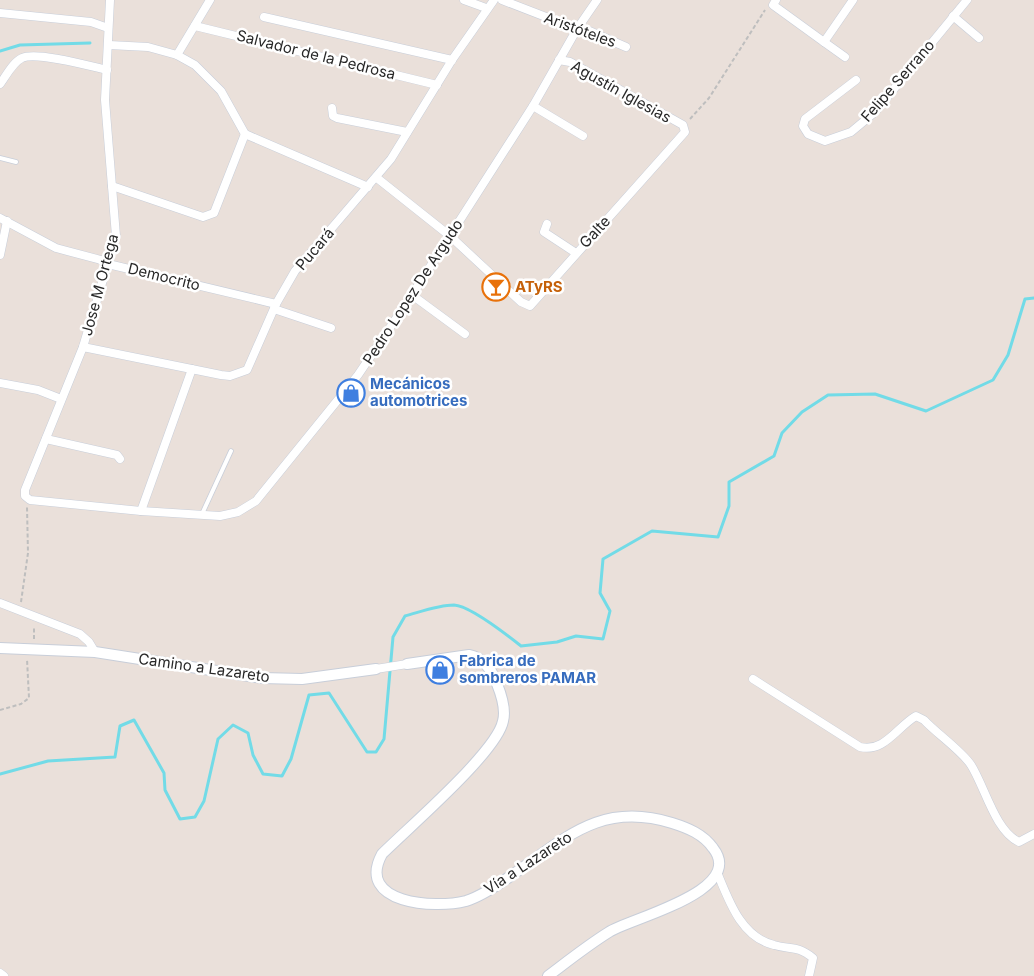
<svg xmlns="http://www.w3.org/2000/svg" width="1034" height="976" font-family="Inter,sans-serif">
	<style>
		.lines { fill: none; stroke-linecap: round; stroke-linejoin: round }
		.stream { stroke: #72dbe7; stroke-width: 3 }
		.service-casing { stroke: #c8ced9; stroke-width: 5.5 }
		.minor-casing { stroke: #c8ced9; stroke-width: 9 }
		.tertiary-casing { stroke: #c8ced9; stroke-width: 12 }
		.path { stroke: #bebebe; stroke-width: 2; stroke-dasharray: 4 2.5; stroke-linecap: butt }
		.service { stroke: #fff; stroke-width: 4 }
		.minor { stroke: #fff; stroke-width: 8 }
		.tertiary { stroke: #fff; stroke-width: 10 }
		.labels { text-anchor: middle; stroke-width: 5; stroke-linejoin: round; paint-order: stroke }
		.street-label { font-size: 15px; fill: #282828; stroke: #fff }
		.food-label { font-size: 15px; font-weight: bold; fill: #c56008; stroke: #fff; text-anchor: start }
		.shop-label { font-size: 15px; font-weight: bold; fill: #366cbe; stroke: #fff; text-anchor: start }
	</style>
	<rect width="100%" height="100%" fill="#eae0da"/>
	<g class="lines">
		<!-- stream -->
		<g class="stream">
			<polyline points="0,51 20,45 90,43"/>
			<path d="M0,774l48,-13 67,-4 5,-31 14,-6 30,53 1,17 15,29 15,-2 9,-16 14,-62 15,-14 15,8 5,22 10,19 19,2 9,-17 18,-64 20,-2 38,59h9l8,-13 9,-102 12,-21c15,-4 33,-11 49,-11 17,1 53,30 67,41l36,-4 19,-6 27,3 7,-28 -10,-18 3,-34 49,-28 66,6 11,-31v-24l45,-26 8,-23 20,-21 26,-17 47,-1 51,17 67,-31 15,-25 17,-56 9,-1"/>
		</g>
		<!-- service casing -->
		<g class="service-casing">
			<g id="service">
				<polyline points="0,158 16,162"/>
				<polyline points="202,514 231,451"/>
			</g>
		</g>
		<!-- minor casing -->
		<g class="minor-casing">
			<g id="minor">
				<polyline points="110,0 105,100 116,236 83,347 25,490 25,496 30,500 141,511 220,516 238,512 256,501 358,375 412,295 533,106 577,29 597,0"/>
				<polyline points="464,0 486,8"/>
				<polyline points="502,0 577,29 587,30 626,47"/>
				<polyline points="776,0 773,5 824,42 853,0"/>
				<polyline points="0,13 91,22 108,28"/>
				<polyline points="953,16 979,38"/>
				<polyline points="264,17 452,60"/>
				<polyline points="195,26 437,85"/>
				<polyline points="824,42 845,57"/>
				<polyline points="109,45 148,47 177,55 195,65 221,91 245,134 368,187"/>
				<polyline points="177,55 210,0"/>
				<polyline points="856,80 805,119 803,126 808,134 825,141 851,132 875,112 967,0"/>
				<path d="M0,84c6,-8 13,-22 22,-26 14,-7 68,8 85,12"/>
				<polyline points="533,106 583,136"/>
				<polyline points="332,108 333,116 337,118 407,132"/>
				<polyline points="377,178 450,236 521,302 530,306 685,132 683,125 570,62 559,60"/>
				<polyline points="112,186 203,217 214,213 245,134"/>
				<polyline points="0,218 56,248 101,260 108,264 276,304"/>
				<polyline points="547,224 544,232 576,253"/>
				<polyline points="0,255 7,221"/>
				<polyline points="412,295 465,334"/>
				<polyline points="274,309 331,328"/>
				<polyline points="83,347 221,375 230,376 247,370 276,304 295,271 391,159 452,60 494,0"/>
				<polyline points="0,383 38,390 61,399"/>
				<polyline points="46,439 117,455 120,459"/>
				<polyline points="141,511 192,369"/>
				<polyline points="0,603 80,634 89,642 95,652"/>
				<polyline points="376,669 407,664"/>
				<path d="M753,679l107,68c24,6 37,-20 56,-31l8,4c12,13 38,31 47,45 14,22 24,66 48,77l15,-8"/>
				<path d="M717,872c12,29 24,65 57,73 17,5 23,0 39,13l-4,18"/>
				<polyline points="0,973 4,976"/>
			</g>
		</g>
		<!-- tertiary casing -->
		<g class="tertiary-casing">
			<g id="tertiary">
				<polyline points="0,648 95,652 262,678 302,679 376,669"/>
				<path d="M407,664l62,-9c15,3 23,15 28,29 4,10 9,26 6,37 -6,31 -95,107 -121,133 -27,50 53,55 84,47 16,-5 32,-16 46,-26 54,-37 89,-74 160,-52 16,5 31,11 41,25 34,43 -82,70 -104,84 -21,13 -41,29 -61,44"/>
			</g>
		</g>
		<!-- path -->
		<g class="path">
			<polyline points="690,119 709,98 765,10"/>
			<polyline points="21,602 28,553 27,507"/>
			<polyline points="34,639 34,626"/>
			<polyline points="0,710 21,704 29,698 27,659"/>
		</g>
		<!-- service -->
		<use href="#service" class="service"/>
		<!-- minor -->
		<use href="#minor" class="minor"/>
		<!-- tertiary -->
		<use href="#tertiary" class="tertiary"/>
	</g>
	<!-- icons -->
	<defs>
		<g id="bar-ring" transform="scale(1.4375)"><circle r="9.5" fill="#fff" stroke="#e8710a" stroke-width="1.5"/><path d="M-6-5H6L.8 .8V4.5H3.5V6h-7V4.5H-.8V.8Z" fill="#e8710a"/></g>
		<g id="shop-ring" transform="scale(1.4375)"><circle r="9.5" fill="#fff" stroke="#3f7fe0" stroke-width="1.5"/><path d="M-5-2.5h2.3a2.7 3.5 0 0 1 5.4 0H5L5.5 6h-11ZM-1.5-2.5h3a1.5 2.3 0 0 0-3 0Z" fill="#3f7fe0"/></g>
	</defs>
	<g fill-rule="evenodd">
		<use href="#bar-ring" x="496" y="287"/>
		<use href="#shop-ring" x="351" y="393"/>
		<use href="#shop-ring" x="440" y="670"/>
	</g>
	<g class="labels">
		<!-- street labels -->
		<g class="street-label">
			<text transform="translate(580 30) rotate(20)" y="5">Aristóteles</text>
			<text transform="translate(316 55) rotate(14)" y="5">Salvador de la Pedrosa</text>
			<text transform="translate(898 81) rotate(-49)" y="5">Felipe Serrano</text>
			<text transform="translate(621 92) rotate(29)" y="5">Agustín Iglesias</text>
			<text transform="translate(595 232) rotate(-47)" y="5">Galte</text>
			<text transform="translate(315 249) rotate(-50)" y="5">Pucará</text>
			<text transform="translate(164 277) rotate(14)" y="5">Democrito</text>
			<text transform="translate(100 285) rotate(-75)" y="5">Jose M Ortega</text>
			<text transform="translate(413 292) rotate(-57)" y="5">Pedro Lopez De Argudo</text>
			<text transform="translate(204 668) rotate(8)" y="5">Camino a Lazareto</text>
			<text transform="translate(528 863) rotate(-33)" y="5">Vía a Lazareto</text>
		</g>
		<!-- food labels -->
		<g class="food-label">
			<text x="515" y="292">ATyRS</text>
		</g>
		<!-- shop labels -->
		<g class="shop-label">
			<text x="370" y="389">Mecánicos<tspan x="370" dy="17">automotrices</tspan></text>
			<text x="459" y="666">Fabrica de<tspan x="459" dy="17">sombreros PAMAR</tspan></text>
		</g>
	</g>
</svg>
